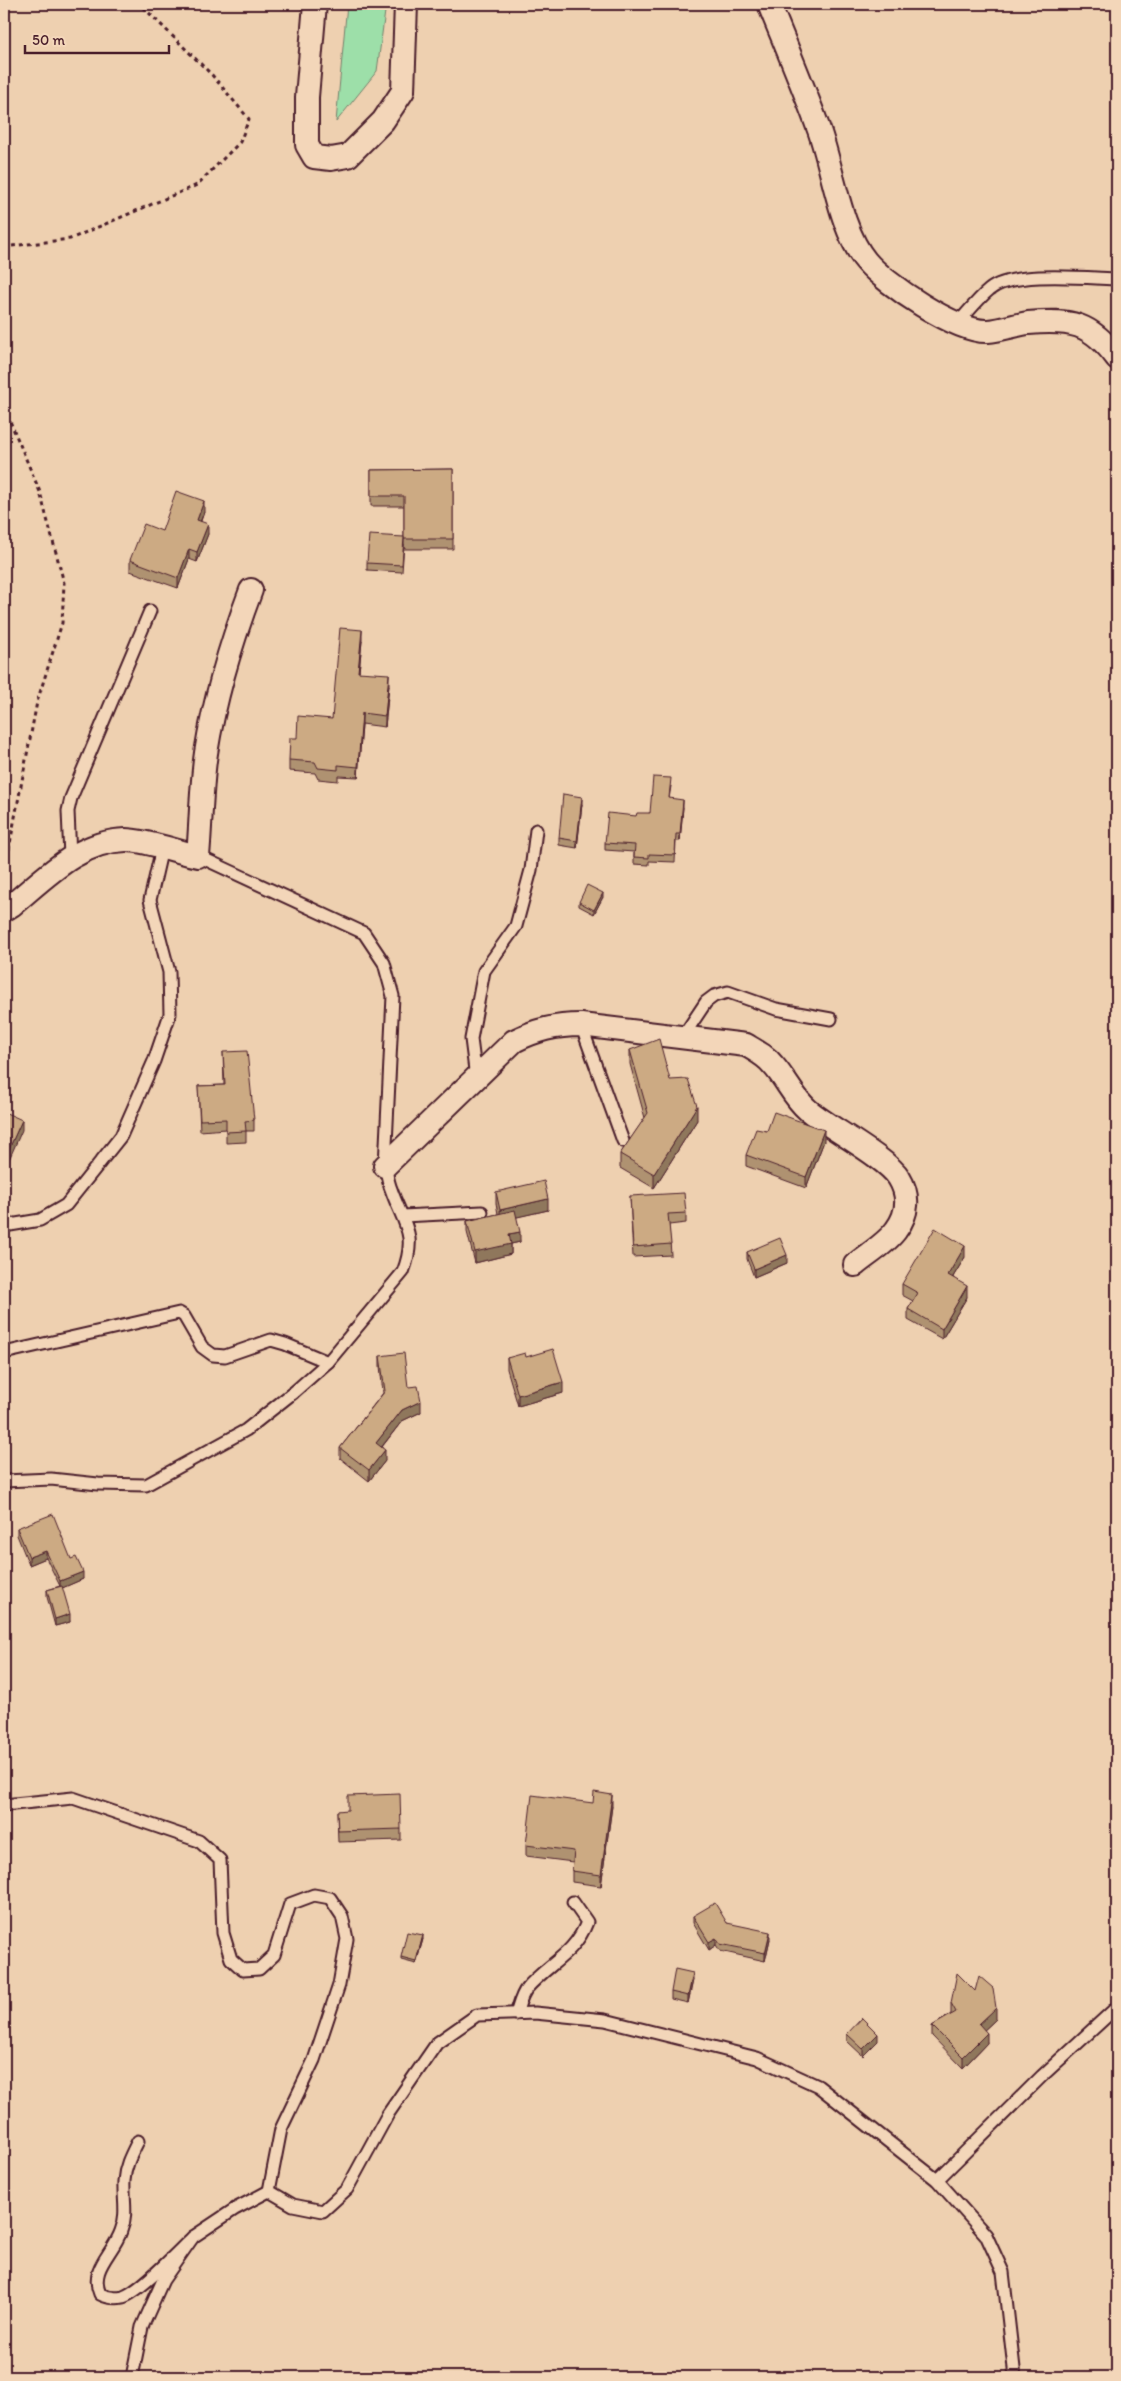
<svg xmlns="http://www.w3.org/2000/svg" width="1121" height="2381" font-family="Itim,sans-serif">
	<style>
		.green { fill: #9ddfa9; stroke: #747f6a }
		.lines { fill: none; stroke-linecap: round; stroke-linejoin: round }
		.lane-casing { stroke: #4a1f2b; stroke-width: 15 }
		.street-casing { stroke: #4a1f2b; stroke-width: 26 }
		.path { stroke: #4a1f2b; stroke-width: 3; stroke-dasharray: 4 4; stroke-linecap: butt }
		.lane { stroke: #f3d6b9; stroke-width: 11 }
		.street { stroke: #f3d6b9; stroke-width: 22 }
		.wall { fill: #af9271; stroke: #4a1f2b }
		.shaded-wall { fill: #8f775c; stroke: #4a1f2b }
		.building { fill: #ccaa83; stroke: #4a1f2b }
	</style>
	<rect width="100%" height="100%" fill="#eed0b0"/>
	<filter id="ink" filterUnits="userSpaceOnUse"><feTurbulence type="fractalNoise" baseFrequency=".02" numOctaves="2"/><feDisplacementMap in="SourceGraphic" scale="10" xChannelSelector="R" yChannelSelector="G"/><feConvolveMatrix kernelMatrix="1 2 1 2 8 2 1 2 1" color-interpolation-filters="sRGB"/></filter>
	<g filter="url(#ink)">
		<!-- green -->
		<polygon class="green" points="347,4 386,4 377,71 336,122"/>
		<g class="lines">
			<!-- lane casing -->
			<g class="lane-casing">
				<g id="lane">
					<path d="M958,323c10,-11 20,-24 31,-33 24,-20 98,-12 128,-11"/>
					<polyline points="70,857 68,811 71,798 150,611"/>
					<polyline points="581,1025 623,1141"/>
					<polyline points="682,1038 706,1002 714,996 728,992 776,1009 831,1019"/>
					<polyline points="476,1078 471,1039 484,971 516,926 531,870 536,830"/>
					<polyline points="403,1216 482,1212"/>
					<polyline points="4,1226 40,1220 66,1205 121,1136 154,1061 170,1014 169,972 150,900 162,848"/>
					<polyline points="4,1353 179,1313 184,1316 202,1347 213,1355 225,1356 271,1340 285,1344 328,1362"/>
					<path d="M4,1481l47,-2 47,5 48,1 100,-55 48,-38 34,-30 75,-90c15,-39 0,-48 -12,-83 -3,-7 -4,-16 -6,-23l8,-170 -9,-33 -20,-30 -166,-77"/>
					<polyline points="4,1805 73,1798 199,1841 220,1860 223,1933 231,1959 243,1970 259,1969 274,1955 290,1904 314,1895 330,1898 342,1916 347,1939 339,1985 314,2060 281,2129 269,2191 293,2205 323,2211 347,2189 388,2114 437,2043 477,2015 535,2013 605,2020 757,2058 818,2086 937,2180 986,2235 1003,2272 1015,2377"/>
					<path d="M516,2014c3,-8 5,-19 11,-26 21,-24 48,-34 60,-66l-14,-20"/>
					<path d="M138,2141c-7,14 -13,25 -14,40 -1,18 4,33 -3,50 -8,23 -32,38 -21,63 8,4 14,5 23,3 18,-6 55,-46 70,-60"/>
					<polyline points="937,2180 1042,2076 1117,2007"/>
					<polyline points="132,2377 142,2327 163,2280 193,2237 235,2209 269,2191"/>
				</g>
			</g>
			<!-- street casing -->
			<g class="street-casing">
				<g id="street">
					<polyline points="315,4 307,97 307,145 314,157 331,159 348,156 383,121 403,91 406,4"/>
					<path d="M769,4c17,42 35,84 50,126 14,39 21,100 47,131 19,23 91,72 122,70 13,-1 27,-6 40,-8 43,-4 63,0 89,35"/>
					<path d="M4,910l8,-5c34,-28 67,-64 114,-65 19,0 52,12 72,16 3,-34 3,-70 8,-103 9,-57 25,-110 45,-163"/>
					<path d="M385,1166l129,-125c22,-11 41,-16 67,-16l165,20c10,6 20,11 27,20 13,14 20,32 35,45 20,17 79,48 91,68 11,18 9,36 -3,52 -10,14 -28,24 -41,35"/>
				</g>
			</g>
			<!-- path -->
			<g class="path">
				<polyline points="4,247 70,239 197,185 240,142 249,119 212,75 140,4"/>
				<polyline points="4,407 40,492 64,583 62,623 37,702 4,875"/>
			</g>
			<!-- lane -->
			<use href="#lane" class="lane"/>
			<!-- street -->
			<use href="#street" class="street"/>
		</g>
		<!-- wall -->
		<g class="wall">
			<polygon points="453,469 453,549 404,549 404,506 371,506 371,470"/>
			<polygon points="204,512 201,521 208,534 197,562 189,559 178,588 130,571 130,560 162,531"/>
			<polygon points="404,544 402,572 367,570 367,563"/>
			<polygon points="362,641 359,672 389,685 385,727 362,724 358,777 338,776 338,781 318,779 315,773 289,771 289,760 297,738 332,719"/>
			<polygon points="671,786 669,799 683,807 680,841 676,841 675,862 649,861 649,865 634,864 634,852 605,850 605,843 636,816 650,813"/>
			<polygon points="582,804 577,848 559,845 559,838"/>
			<polygon points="603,897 594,914 579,906 579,902"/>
			<polygon points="630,1050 670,1080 697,1120 654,1188 620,1168 620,1154 645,1118 630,1064"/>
			<polygon points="223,1052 254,1120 254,1131 246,1131 246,1142 226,1143 226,1129 200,1131 198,1086 224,1085"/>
			<polygon points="824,1141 806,1188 746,1166 746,1155"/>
			<polygon points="496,1192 548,1210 516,1217 520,1242 511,1244 511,1254 475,1263 467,1232 467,1221 498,1214 496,1203"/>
			<polygon points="630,1196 686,1213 686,1223 669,1225 671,1255 633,1257"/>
			<polygon points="747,1252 787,1263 754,1277 747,1259"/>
			<polygon points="965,1257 953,1277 967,1297 942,1339 908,1320 908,1309 913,1301 902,1295 902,1284"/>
			<polygon points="380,1356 408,1387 421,1412 402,1421 382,1447 385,1461 369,1481 340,1458 340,1448 383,1393 380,1366"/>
			<polygon points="526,1357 563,1393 518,1406 507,1369 507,1358"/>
			<polygon points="17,1528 71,1559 83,1579 62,1588 70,1622 55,1626 47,1597 47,1590 60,1586 46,1558 29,1565 17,1535"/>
			<polygon points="612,1806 601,1886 572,1882 572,1871 573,1862 526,1856 526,1845"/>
			<polygon points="337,1811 401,1829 401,1840 338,1842"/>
			<polygon points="693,1916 727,1923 770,1939 765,1961 720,1951 716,1945 709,1950 693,1923"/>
			<polygon points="423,1939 416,1964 401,1960 401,1957"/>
			<polygon points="693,1980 688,2003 671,1999 671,1992"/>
			<polygon points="951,2003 996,2019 984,2030 987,2043 963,2068 932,2036 932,2026 951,2014"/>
			<polygon points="847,2034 878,2041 863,2056 847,2041"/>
		</g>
		<!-- shaded-wall -->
		<g class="shaded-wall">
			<polygon points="204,501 204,512 197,530 197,520"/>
			<polygon points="208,524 208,534 197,562 197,552"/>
			<polygon points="189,549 189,559 178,588 178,578"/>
			<polygon points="362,630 362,641 358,682 358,672"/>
			<polygon points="389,674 389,685 385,727 385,716"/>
			<polygon points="362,713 362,724 358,777 358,767"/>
			<polygon points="582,797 582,804 577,848 577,841"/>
			<polygon points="683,800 683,807 680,841 680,834"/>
			<polygon points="603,893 603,897 594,914 594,910"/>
			<polygon points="697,1106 697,1120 654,1188 654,1174"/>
			<polygon points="22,1120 22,1130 4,1171 4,1160"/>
			<polygon points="824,1130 824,1141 806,1188 806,1177"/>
			<polygon points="548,1199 548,1210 500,1221 500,1210"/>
			<polygon points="520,1232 520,1242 511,1244 511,1254 475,1263 475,1252 509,1234"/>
			<polygon points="965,1246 965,1257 948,1285 948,1275"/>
			<polygon points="787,1255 787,1263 754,1277 754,1269"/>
			<polygon points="967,1286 967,1297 942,1339 942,1329"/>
			<polygon points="563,1382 563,1393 518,1406 518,1395"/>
			<polygon points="421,1401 421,1412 402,1421 376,1454 376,1443 402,1410"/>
			<polygon points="385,1450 385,1461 369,1481 369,1470"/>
			<polygon points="46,1551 46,1558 29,1565 29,1557"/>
			<polygon points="83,1572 83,1579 60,1589 60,1581"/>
			<polygon points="70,1614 70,1622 55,1626 55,1619"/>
			<polygon points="612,1795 612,1806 601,1886 601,1875"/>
			<polygon points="770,1932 770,1939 765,1961 765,1953"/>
			<polygon points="423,1935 423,1939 416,1964 416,1961"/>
			<polygon points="716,1938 716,1945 709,1950 709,1942"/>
			<polygon points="693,1973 693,1980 688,2003 688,1996"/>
			<polygon points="996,2008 996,2019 979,2035 979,2024"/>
			<polygon points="987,2033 987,2043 963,2068 963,2057"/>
			<polygon points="878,2034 878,2041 863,2056 863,2049"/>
		</g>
		<!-- building -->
		<g class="building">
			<polygon points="453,469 453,539 404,539 404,496 371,496 371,470"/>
			<polygon points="176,491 204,501 197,520 208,524 197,552 189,549 178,578 130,560 144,524 162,531"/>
			<polygon points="369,535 404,537 402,565 367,563"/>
			<polygon points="340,628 362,630 358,672 389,674 385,716 362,713 358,767 338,765 338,770 318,768 315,762 289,760 290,738 297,738 298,716 332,719"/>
			<polygon points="653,777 671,778 669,798 683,800 680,834 676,834 675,855 649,854 649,858 634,857 635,845 605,843 608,813 636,816 637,813 650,813"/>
			<polygon points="563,794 582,797 577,841 559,838"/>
			<polygon points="587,885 603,893 594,910 579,902"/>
			<polygon points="659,1039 670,1080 688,1079 697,1106 654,1174 620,1154 648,1113 630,1050"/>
			<polygon points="247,1051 254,1120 245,1121 246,1131 226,1132 226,1119 200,1120 198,1086 225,1085 223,1052"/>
			<polygon points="4,1112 22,1120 4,1160"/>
			<polygon points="774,1112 824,1130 806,1177 746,1155 756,1129 767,1131"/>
			<polygon points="544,1181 548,1199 500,1210 496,1192"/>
			<polygon points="684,1193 686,1213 668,1214 671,1244 633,1247 630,1196"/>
			<polygon points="515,1210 520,1232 509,1234 511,1244 475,1252 467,1221"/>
			<polygon points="935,1228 965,1246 948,1275 967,1286 942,1329 908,1309 918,1293 902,1284"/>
			<polygon points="780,1238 787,1255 754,1269 747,1252"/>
			<polygon points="553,1349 563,1382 518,1395 507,1358 525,1353 526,1357"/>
			<polygon points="404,1353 408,1387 418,1386 421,1401 402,1410 376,1443 385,1450 369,1470 340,1448 385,1391 380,1356"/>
			<polygon points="53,1514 71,1559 76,1557 83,1572 60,1581 46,1551 29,1557 17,1528"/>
			<polygon points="62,1586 70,1614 55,1619 47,1590"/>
			<polygon points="594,1792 612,1795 601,1875 572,1871 574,1851 526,1845 532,1795 593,1803"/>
			<polygon points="400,1794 401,1829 338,1831 337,1811 348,1810 348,1796"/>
			<polygon points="715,1903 727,1923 770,1932 765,1953 720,1944 716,1938 709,1942 693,1916"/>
			<polygon points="407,1932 423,1935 416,1961 401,1957"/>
			<polygon points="675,1969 693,1973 688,1996 671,1992"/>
			<polygon points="957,1973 975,1991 979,1976 993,1988 996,2008 979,2024 987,2033 963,2057 932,2026 956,2012 951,2003"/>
			<polygon points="862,2018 878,2034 863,2049 847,2034"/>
		</g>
	</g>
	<!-- margin -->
	<rect width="1121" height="2381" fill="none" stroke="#f3d6b9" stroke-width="20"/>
	<rect x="10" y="10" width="1101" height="2361" fill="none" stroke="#4a1f2b" stroke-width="2" filter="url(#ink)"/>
	<!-- scale -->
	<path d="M25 45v8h144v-8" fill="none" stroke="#4a1f2b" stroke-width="2.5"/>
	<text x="32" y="45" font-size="15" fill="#4a1f2b" stroke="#f3d6b9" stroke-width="4" paint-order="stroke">50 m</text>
</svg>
